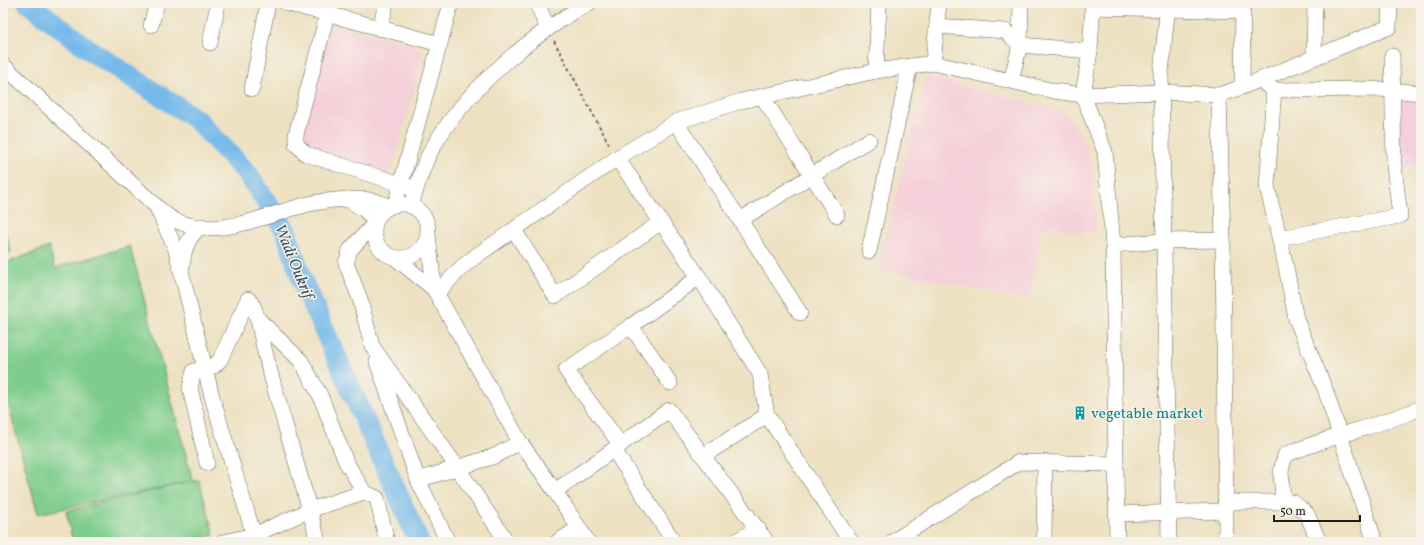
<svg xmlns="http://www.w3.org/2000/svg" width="1424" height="545" font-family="Vollkorn,serif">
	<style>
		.built { fill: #f5cfd9 }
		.grass { fill: #7fcd8d; stroke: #4e7454 }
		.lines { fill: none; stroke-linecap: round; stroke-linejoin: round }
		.river { stroke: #74baeb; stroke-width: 21 }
		.minor-casing { stroke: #656156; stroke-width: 16 }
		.path { stroke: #656156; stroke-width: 2; stroke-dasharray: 3 3; stroke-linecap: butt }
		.minor { stroke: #fff; stroke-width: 15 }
		.labels { text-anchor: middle; stroke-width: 3; stroke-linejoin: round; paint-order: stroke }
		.culture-label { font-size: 15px; fill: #0d838f; stroke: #f7f3e8; text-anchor: start }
		.water-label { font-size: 16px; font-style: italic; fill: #3b5364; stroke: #f7f3e8 }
	</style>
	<rect width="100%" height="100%" fill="#f7f3e8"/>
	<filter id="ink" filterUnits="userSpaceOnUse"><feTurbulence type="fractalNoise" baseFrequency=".025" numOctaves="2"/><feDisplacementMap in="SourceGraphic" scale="8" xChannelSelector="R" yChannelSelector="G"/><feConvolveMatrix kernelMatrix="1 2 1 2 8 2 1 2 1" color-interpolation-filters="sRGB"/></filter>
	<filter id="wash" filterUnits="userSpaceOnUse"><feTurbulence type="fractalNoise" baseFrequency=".012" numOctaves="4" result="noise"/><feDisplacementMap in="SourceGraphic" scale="16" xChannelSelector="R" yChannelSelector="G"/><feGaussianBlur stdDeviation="0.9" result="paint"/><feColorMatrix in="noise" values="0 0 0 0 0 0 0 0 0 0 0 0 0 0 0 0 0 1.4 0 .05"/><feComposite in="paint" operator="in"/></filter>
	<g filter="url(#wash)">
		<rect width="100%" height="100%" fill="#ede1c1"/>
		<!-- built -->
		<g class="built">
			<polygon points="331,24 408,43 424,53 390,176 295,147"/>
			<polygon points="926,76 1064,111 1085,144 1094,174 1096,234 1044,226 1028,301 878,268"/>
			<polygon points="1398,98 1421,101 1421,166 1400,169"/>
		</g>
		<!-- grass -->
		<g class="grass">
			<polygon points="3,223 11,252 3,254"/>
			<polygon points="130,246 193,481 199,480 214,535 185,542 73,542 66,511 189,482 38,514 3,385 3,264 49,247 55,268"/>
		</g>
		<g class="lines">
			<!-- river -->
			<polyline class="river" points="28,3 94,53 196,119 248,174 286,231 302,280 419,542"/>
		</g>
	</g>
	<g filter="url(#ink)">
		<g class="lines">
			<!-- minor casing -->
			<g class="minor-casing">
				<g id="minor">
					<polyline points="286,3 440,44"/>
					<polyline points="330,3 296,135 296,144 306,154 416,189"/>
					<polyline points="537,3 548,29"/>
					<polyline points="1093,3 1090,51 1083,95 1105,152 1113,245 1117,542"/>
					<polyline points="1168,3 1161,74 1169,542"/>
					<polyline points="1093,7 1242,11"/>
					<polyline points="151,25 157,3"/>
					<polyline points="937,26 1005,31 1020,45 1090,51"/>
					<polyline points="380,29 386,3"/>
					<polyline points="210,43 218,3"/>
					<polyline points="1314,58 1315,3"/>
					<polyline points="933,63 939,3"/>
					<path d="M3,65l154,142c5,4 11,10 17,13 44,20 88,-4 131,-15 14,-4 28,-5 42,-6 16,0 28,0 42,8"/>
					<polyline points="876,71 879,3"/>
					<polyline points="1011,81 1020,45 1021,3"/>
					<polyline points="1266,85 1274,90 1380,89 1421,93"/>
					<polyline points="1242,87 1243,3"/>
					<polyline points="252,89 268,3"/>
					<polyline points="1274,90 1267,186 1285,262 1296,319 1325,389 1375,542"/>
					<polyline points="1219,95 1223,240 1226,531 1224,542"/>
					<polyline points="762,96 837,215"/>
					<polyline points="676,122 740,220 869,140"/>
					<polyline points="617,158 699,277 760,374 767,415 851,542"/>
					<polyline points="347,199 365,210 375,221"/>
					<circle cx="401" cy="231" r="27"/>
					<polyline points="395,205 451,3"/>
					<path d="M411,206c6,-19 11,-40 21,-57 33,-59 99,-114 157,-146"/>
					<polyline points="158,210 176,250 212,397 256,542"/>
					<polyline points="740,220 800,313"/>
					<polyline points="374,224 350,250 346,263 360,299 372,346 457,467 507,542"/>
					<polyline points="514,230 555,296 661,222"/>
					<polyline points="428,234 434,289"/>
					<polyline points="1279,238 1400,216 1394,166 1392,56"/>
					<polyline points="1113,245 1163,241 1223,240"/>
					<polyline points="869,251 910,66"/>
					<polyline points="395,258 434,289 520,442 555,491 588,542"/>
					<path d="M182,266c2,-17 6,-30 20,-40"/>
					<polyline points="437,293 463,266 476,256 617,158 676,122 741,101 876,71 933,63 1054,91 1083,95 1162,92 1219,95 1242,87 1389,27 1390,3"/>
					<polyline points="257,318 301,361 320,395 346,462 364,492 377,498 387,542"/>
					<polyline points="631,326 670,383"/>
					<polyline points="377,362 418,480 448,542"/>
					<polyline points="621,445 566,370 631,326 699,277"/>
					<polyline points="614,450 674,542"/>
					<polyline points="703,456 767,415"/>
					<path d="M207,463l-17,-75 4,-17 20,-5 6,-6 28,-61c9,6 13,37 16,49 16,65 38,129 54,194"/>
					<polyline points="418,480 495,456 520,442"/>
					<polyline points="555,491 669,410 767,542"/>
					<path d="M1283,501l-2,-30 4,-16c44,-19 92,-28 136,-47"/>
					<polyline points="1225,502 1293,502 1307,514 1319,542"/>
					<polyline points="1116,514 1225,511"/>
					<polyline points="224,542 254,535 310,510 364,492"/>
					<polyline points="557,542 579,528"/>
					<polyline points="735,542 758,528"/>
					<polyline points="892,542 1019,462 1116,464"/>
					<polyline points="1044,542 1045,463"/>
				</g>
			</g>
			<!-- path -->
			<polyline class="path" points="554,41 610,146"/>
			<!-- minor -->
			<use href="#minor" class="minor"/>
		</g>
	</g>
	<!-- icons -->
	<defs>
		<g id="building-bare" transform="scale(1.08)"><path d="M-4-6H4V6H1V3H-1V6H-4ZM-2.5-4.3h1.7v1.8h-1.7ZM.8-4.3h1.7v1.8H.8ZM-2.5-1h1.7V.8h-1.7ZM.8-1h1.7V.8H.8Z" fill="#0f9aa8" stroke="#f7f3e8" stroke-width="2.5" paint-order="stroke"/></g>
	</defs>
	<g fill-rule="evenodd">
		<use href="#building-bare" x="1080" y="413"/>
	</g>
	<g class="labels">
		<!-- culture labels -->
		<g class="culture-label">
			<text x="1091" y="418">vegetable market</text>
		</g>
		<!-- water labels -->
		<g class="water-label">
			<text transform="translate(295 261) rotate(68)" y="6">Wadi Oukrif</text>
		</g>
	</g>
	<!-- margin -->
	<rect width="1424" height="545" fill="none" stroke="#f7f3e8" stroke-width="16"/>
	<!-- scale -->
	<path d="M1274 515v6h86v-6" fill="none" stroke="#1c1c1c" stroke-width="2"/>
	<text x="1280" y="515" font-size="12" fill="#1c1c1c" stroke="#f7f3e8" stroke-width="3" paint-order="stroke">50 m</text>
</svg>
